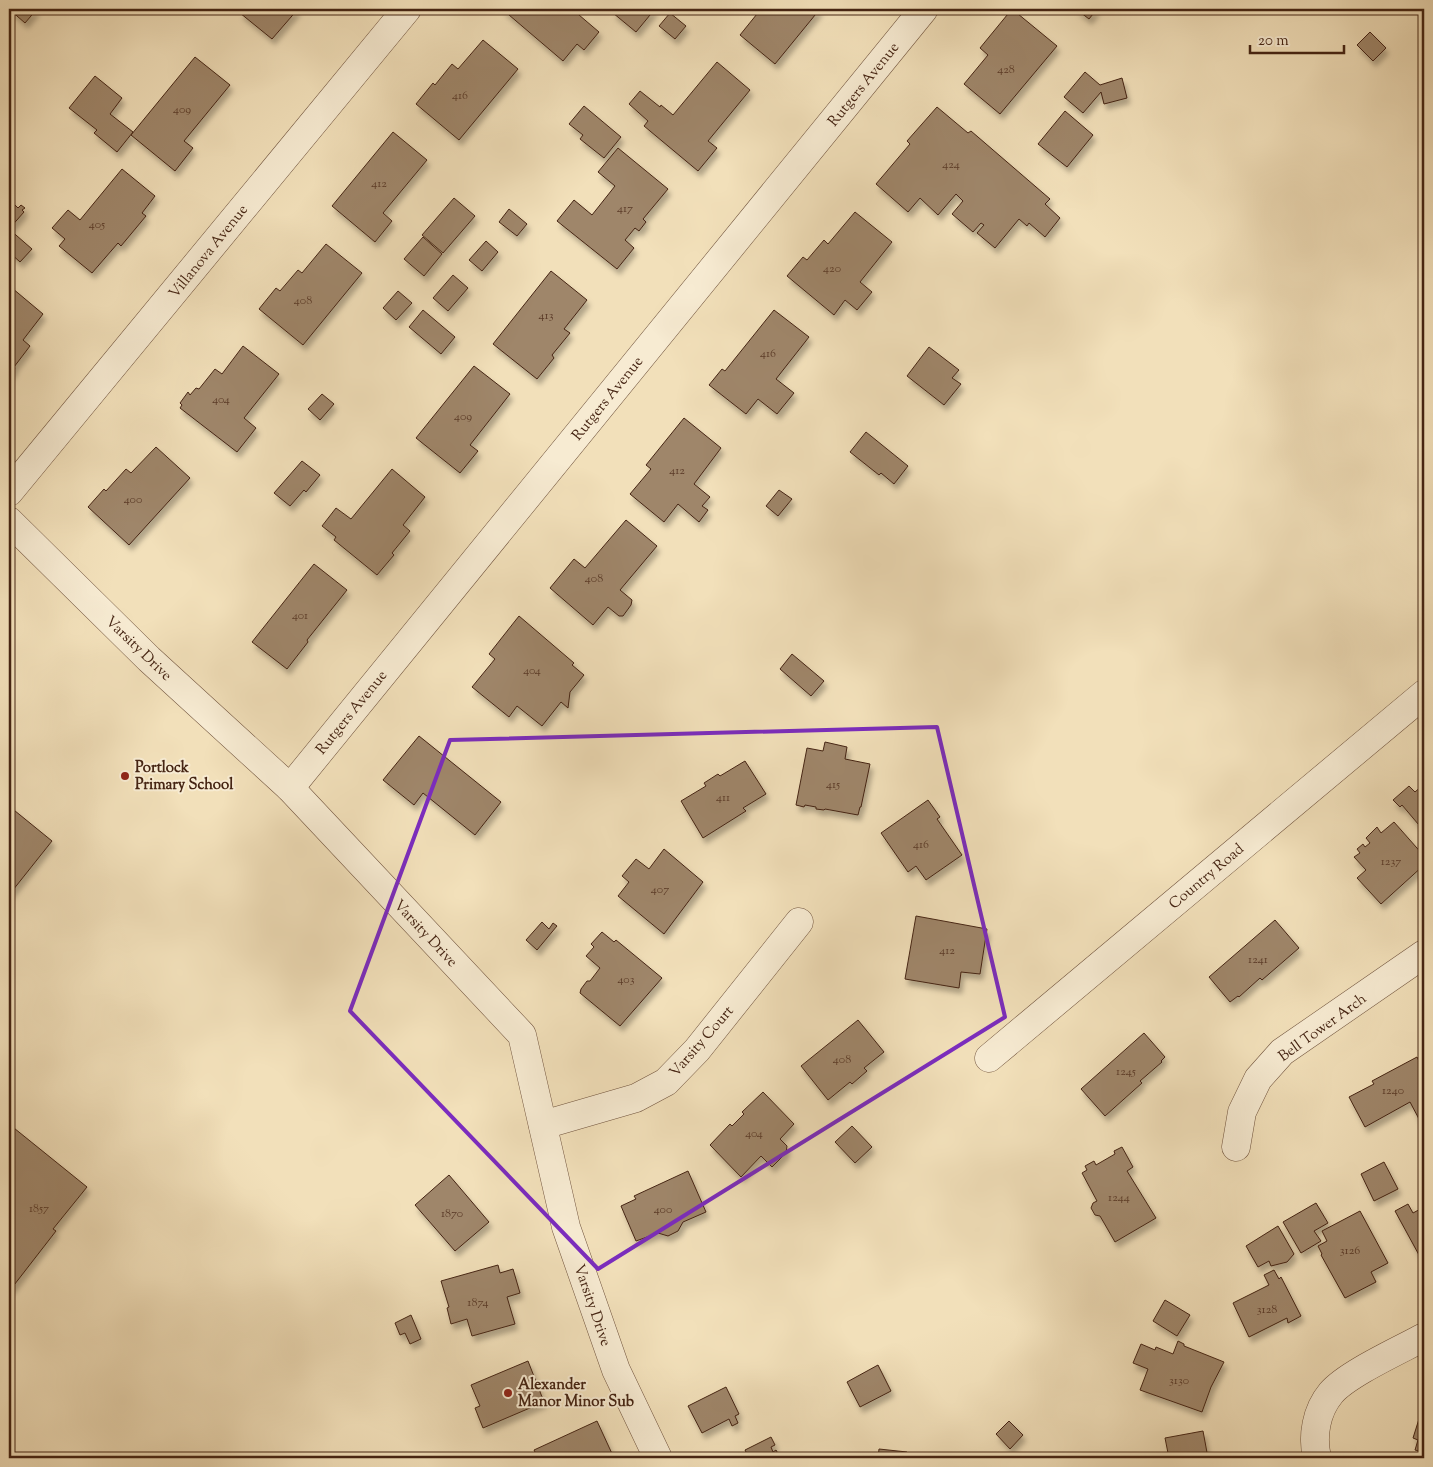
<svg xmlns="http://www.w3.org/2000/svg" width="1433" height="1467" font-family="'Sorts Mill Goudy',serif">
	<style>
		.building { fill: #9f866a; stroke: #452413; filter: url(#shadow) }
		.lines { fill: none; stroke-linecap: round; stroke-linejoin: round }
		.minor-casing { stroke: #70533d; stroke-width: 29 }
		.minor { stroke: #f7ebd2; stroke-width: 28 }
		.marked { fill: none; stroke: #7b2cbf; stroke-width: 4; stroke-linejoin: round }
		.poi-dot { fill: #8f2418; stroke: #f7ebd2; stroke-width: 2 }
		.labels { text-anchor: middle; stroke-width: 4; stroke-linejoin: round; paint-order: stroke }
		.number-label { font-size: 12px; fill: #5c3c29 }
		.street-label { font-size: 15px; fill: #452413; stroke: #f7ebd2 }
		.poi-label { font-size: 15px; font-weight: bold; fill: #452413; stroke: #f7ebd2; text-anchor: start }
	</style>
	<defs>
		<filter id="shadow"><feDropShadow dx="3" dy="5.5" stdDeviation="2.5" flood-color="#0004"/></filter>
	</defs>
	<rect width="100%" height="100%" fill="#f2e0ba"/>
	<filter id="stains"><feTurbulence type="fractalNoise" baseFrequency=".004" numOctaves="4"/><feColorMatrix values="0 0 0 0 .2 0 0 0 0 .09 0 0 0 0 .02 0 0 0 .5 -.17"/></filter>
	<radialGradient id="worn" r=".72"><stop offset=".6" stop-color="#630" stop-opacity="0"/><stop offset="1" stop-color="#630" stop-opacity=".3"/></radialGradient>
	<!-- building -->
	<g class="building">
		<polygon points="9,9 37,9 25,23"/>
		<polygon points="243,9 298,9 272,39 240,13"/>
		<polygon points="502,9 572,9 599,32 584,50 577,44 563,61"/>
		<polygon points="616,9 655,9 636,32 613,13"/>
		<polygon points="761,9 820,9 775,64 740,35"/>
		<polygon points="1012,9 1057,46 1000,114 964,84 988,55 980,48"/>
		<polygon points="1076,9 1097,9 1089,19"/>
		<polygon points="670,13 686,26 675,39 659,26"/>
		<polygon points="1370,32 1386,48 1373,61 1357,45"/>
		<polygon points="483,40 518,69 459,140 416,104 433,83 435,85 452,64 458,69"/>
		<polygon points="195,57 230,85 184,141 193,148 175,171 131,135"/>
		<polygon points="717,62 750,90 708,141 717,148 698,171 644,126 648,121 629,104 640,91 660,107 661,105 673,115"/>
		<polygon points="1085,72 1100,85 1122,78 1127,98 1104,104 1101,92 1083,113 1064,97"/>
		<polygon points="95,76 122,98 110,114 133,132 117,152 94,133 97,130 69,108"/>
		<polygon points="584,106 621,137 604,158 580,139 583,135 569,124"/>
		<polygon points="937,107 968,133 971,131 1050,199 1045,204 1060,218 1045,237 1029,223 1027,226 1019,219 995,248 977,233 984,225 981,223 973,232 952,214 963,201 956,194 938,215 920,198 908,212 876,184 910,144 907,141"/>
		<polygon points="1065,111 1093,135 1067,167 1038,144"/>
		<polygon points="393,132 427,160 383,213 392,221 375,242 332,206"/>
		<polygon points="618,148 668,189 643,219 646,222 639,231 635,228 625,240 634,248 617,269 557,221 574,200 592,215 615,186 598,172"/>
		<polygon points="122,169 155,196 142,213 146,216 121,246 118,243 92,273 59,246 65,239 52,228 68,210 80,220"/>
		<polygon points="454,198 475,216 443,253 422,235"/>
		<polygon points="9,199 18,208 21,205 25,208 22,210 24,212 9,229"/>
		<polygon points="509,209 527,224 517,236 499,222"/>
		<polygon points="855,212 892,242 860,282 872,292 857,310 845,300 834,315 787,276 803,257 807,260 824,240 828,244"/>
		<polygon points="9,229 32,249 20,262 9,252"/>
		<polygon points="423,237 442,254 424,276 404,259"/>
		<polygon points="486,241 498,252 482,271 469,260"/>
		<polygon points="326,244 362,273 303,345 259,309 276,288 280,291 298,270 302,273"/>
		<polygon points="551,271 587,300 564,329 570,333 552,355 554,358 537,379 493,344"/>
		<polygon points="453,275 468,288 448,311 433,298"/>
		<polygon points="12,288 43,314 23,340 30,346 14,367 15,368 9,376 9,292"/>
		<polygon points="398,291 412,303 396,320 383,308"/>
		<polygon points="423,310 455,337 441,354 409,327"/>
		<polygon points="774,310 809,337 776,379 794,393 777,414 758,399 746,414 709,385 722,369 725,371"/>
		<polygon points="243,346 279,374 244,418 256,428 237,452 180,408 182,405 180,403 188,392 190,395 196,388 199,389 215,369 222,374"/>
		<polygon points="929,347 959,370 952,378 961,384 944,405 907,376"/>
		<polygon points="474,366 510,394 470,445 478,451 460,473 416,438"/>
		<polygon points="322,394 334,404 320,420 308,409"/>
		<polygon points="684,418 721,448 694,484 710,497 702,506 708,510 699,522 678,504 664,522 630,494 651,469 646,465"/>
		<polygon points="866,432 908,466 894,484 881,473 879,475 850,452"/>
		<polygon points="156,447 190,478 129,545 88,507 104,489 106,491 126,469 131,473"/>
		<polygon points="302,461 320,475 306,492 304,490 290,506 274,493"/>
		<polygon points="392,469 425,497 403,525 410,531 392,553 394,555 377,575 334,540 336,537 322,526 336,508 351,519"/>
		<polygon points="779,490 792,499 778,516 766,506"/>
		<polygon points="626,520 657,546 620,590 632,600 631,605 623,616 619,616 608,607 593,625 550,588 574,559 585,568"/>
		<polygon points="314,564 347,590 307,640 308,642 287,669 252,642"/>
		<polygon points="519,616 574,663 572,665 584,675 570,692 568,708 561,702 542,726 517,706 509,717 472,687 495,659 489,654"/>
		<polygon points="792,654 824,681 811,696 780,669"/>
		<polygon points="419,736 501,802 475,835 423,793 414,805 383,780"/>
		<polygon points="825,742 847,747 845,759 870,764 861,807 860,807 858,815 825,809 824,810 816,809 816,807 805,805 804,807 796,805 807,748 823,751"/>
		<polygon points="745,761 766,794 743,808 746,811 703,838 681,801 706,786 704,783 718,774 720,776"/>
		<polygon points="1424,784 1424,831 1402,805 1400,807 1393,800 1409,786 1415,792"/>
		<polygon points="928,800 940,817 937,819 962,855 926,880 916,866 908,872 881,833"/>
		<polygon points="9,806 52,841 9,895"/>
		<polygon points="1394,822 1424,856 1424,865 1381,904 1357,878 1366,870 1354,857 1360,853 1357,849 1363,844 1365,847 1370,843 1366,838 1377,827 1381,833"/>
		<polygon points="664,849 703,882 664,934 618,896 629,882 622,876 636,859 649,869"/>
		<polygon points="916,916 987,929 980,974 961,972 959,988 905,979"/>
		<polygon points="1275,920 1299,948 1262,980 1260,978 1239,997 1238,996 1230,1002 1209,977"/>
		<polygon points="542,922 549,929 553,923 557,926 537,950 526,940"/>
		<polygon points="602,932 614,942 616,940 662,978 620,1026 580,993 581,989 587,981 590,981 600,968 586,956 594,947 591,944"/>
		<polygon points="858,1020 884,1052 864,1068 867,1071 852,1084 850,1082 828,1100 801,1066"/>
		<polygon points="1144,1033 1165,1057 1161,1061 1162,1062 1140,1081 1142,1083 1105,1116 1081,1089"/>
		<polygon points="1417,1057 1424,1071 1424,1116 1419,1119 1410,1102 1365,1127 1349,1097 1374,1084 1372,1081"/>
		<polygon points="763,1092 794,1124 780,1139 787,1146 786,1153 772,1167 761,1156 741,1177 710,1145 730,1124 732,1126 744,1114 742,1112"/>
		<polygon points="9,1124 87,1187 53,1229 56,1231 11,1289 9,1287"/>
		<polygon points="852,1126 872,1147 855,1163 835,1142"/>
		<polygon points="1122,1147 1133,1167 1127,1171 1156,1218 1115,1242 1100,1216 1095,1215 1091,1208 1093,1203 1097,1201 1082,1173 1087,1170 1085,1166 1094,1161 1096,1165 1115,1154 1114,1151"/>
		<polygon points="1384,1162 1398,1189 1374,1201 1361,1174"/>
		<polygon points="688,1171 706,1212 683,1222 678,1231 668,1236 658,1233 636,1241 621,1206 636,1199 634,1196"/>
		<polygon points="449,1175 489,1222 455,1251 415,1205"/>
		<polygon points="1316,1203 1328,1223 1314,1231 1321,1241 1301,1253 1283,1222"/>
		<polygon points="1408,1204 1413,1213 1424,1207 1424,1252 1419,1255 1395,1211"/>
		<polygon points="1360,1211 1388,1263 1371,1272 1376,1282 1345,1298 1321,1255 1322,1254 1318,1246 1327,1241 1322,1231"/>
		<polygon points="1278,1226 1294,1254 1287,1262 1271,1266 1269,1261 1258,1267 1246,1246"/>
		<polygon points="498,1265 500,1273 513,1269 520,1293 507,1297 515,1324 472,1336 467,1319 451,1324 447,1308 449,1307 441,1281"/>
		<polygon points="1274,1270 1279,1279 1281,1277 1301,1316 1288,1323 1287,1318 1249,1337 1233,1303 1269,1285 1264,1275"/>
		<polygon points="1165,1300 1190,1315 1177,1336 1153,1321"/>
		<polygon points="411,1315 421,1339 410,1344 405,1333 400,1335 395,1323"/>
		<polygon points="1178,1341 1184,1344 1184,1346 1224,1362 1211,1387 1202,1412 1140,1390 1148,1369 1133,1363 1141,1344 1155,1350 1156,1347 1173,1354"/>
		<polygon points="528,1361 544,1402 483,1428 475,1408 480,1406 471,1385"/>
		<polygon points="878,1365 891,1391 860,1407 847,1382"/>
		<polygon points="726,1387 739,1414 735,1416 738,1423 732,1426 729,1419 702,1433 688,1406"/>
		<polygon points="1419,1419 1424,1421 1424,1458 1416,1458 1419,1451 1415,1450 1418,1440 1413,1438"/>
		<polygon points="597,1421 614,1458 538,1458 534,1450"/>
		<polygon points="1009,1421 1023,1435 1010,1449 996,1434"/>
		<polygon points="1203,1431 1208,1458 1169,1458 1165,1438"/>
		<polygon points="771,1437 775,1445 771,1447 773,1452 776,1450 780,1457 783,1455 785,1458 749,1458 745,1450"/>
		<polygon points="879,1449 907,1452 906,1458 878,1458"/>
	</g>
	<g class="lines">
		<!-- minor casing -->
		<g class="minor-casing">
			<g id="minor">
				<polyline points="9,492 407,9"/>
				<polyline points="9,521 149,659 290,788 522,1035 566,1227 616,1370 658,1458"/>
				<polyline points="290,788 924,9"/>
				<polyline points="989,1058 1424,694"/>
				<polyline points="543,1125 636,1098 666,1082 697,1050 799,922"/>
				<polyline points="1236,1147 1242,1112 1258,1079 1282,1052 1424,954"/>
				<path d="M1317,1458c-5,-22 -1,-47 14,-65 16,-19 69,-43 93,-56"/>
			</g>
		</g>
		<!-- minor -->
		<use href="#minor" class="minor"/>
	</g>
	<!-- marked area -->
	<path class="marked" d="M937,727l68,290 -407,252 -248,-258 100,-271z"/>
	<!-- markers -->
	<g class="poi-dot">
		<circle cx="125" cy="776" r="5"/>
		<circle cx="508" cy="1393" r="5"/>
	</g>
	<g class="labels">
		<!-- number labels -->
		<g class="number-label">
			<text x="1006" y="73">428</text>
			<text x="460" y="99">416</text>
			<text x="182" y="113">409</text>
			<text x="951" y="168">424</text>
			<text x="379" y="187">412</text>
			<text x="625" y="212">417</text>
			<text x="97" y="228">405</text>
			<text x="832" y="272">420</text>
			<text x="303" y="304">408</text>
			<text x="546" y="319">413</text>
			<text x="768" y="357">416</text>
			<text x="221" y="403">404</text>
			<text x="463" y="420">409</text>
			<text x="677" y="474">412</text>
			<text x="133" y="503">400</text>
			<text x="594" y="582">408</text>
			<text x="300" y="619">401</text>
			<text x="532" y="674">404</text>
			<text x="833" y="788">415</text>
			<text x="723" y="801">411</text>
			<text x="921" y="848">416</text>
			<text x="1391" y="865">1237</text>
			<text x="660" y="893">407</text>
			<text x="947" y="954">412</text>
			<text x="1258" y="963">1241</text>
			<text x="626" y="983">403</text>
			<text x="842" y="1063">408</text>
			<text x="1126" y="1075">1245</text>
			<text x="1393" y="1094">1240</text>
			<text x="754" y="1137">404</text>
			<text x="1119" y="1201">1244</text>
			<text x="39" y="1212">1857</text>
			<text x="663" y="1213">400</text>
			<text x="452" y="1217">1870</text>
			<text x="1350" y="1254">3126</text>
			<text x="478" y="1306">1874</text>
			<text x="1267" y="1313">3128</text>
			<text x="1179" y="1384">3130</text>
		</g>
		<!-- street labels -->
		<g class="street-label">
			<text transform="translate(863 84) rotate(-51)" y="5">Rutgers Avenue</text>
			<text transform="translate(208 251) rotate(-51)" y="5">Villanova Avenue</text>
			<text transform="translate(607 398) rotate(-51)" y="5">Rutgers Avenue</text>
			<text transform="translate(139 648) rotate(44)" y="5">Varsity Drive</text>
			<text transform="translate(351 712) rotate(-51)" y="5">Rutgers Avenue</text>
			<text transform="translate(1206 876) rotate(-40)" y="5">Country Road</text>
			<text transform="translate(426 933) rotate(47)" y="5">Varsity Drive</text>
			<text transform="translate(1322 1027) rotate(-36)" y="5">Bell Tower Arch</text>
			<text transform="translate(701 1041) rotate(-49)" y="5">Varsity Court</text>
			<text transform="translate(593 1305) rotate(71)" y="5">Varsity Drive</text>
		</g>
		<!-- poi labels -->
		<g class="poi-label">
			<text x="135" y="772">Portlock<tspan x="135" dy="17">Primary School</tspan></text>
			<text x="518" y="1389">Alexander<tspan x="518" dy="17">Manor Minor Sub</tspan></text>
		</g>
	</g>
	<!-- margin -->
	<rect width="1433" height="1467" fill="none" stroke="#f2e0ba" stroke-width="30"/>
	<rect x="10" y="10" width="1413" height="1447" fill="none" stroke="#452413" stroke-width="2.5"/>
	<rect x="15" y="15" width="1403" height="1437" fill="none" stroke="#452413"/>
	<!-- scale -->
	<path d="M1250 45v8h94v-8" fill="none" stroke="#452413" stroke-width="2.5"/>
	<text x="1258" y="45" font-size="15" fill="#452413" stroke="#f7ebd2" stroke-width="4" paint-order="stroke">20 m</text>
	<rect width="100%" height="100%" filter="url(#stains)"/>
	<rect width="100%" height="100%" fill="url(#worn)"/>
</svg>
